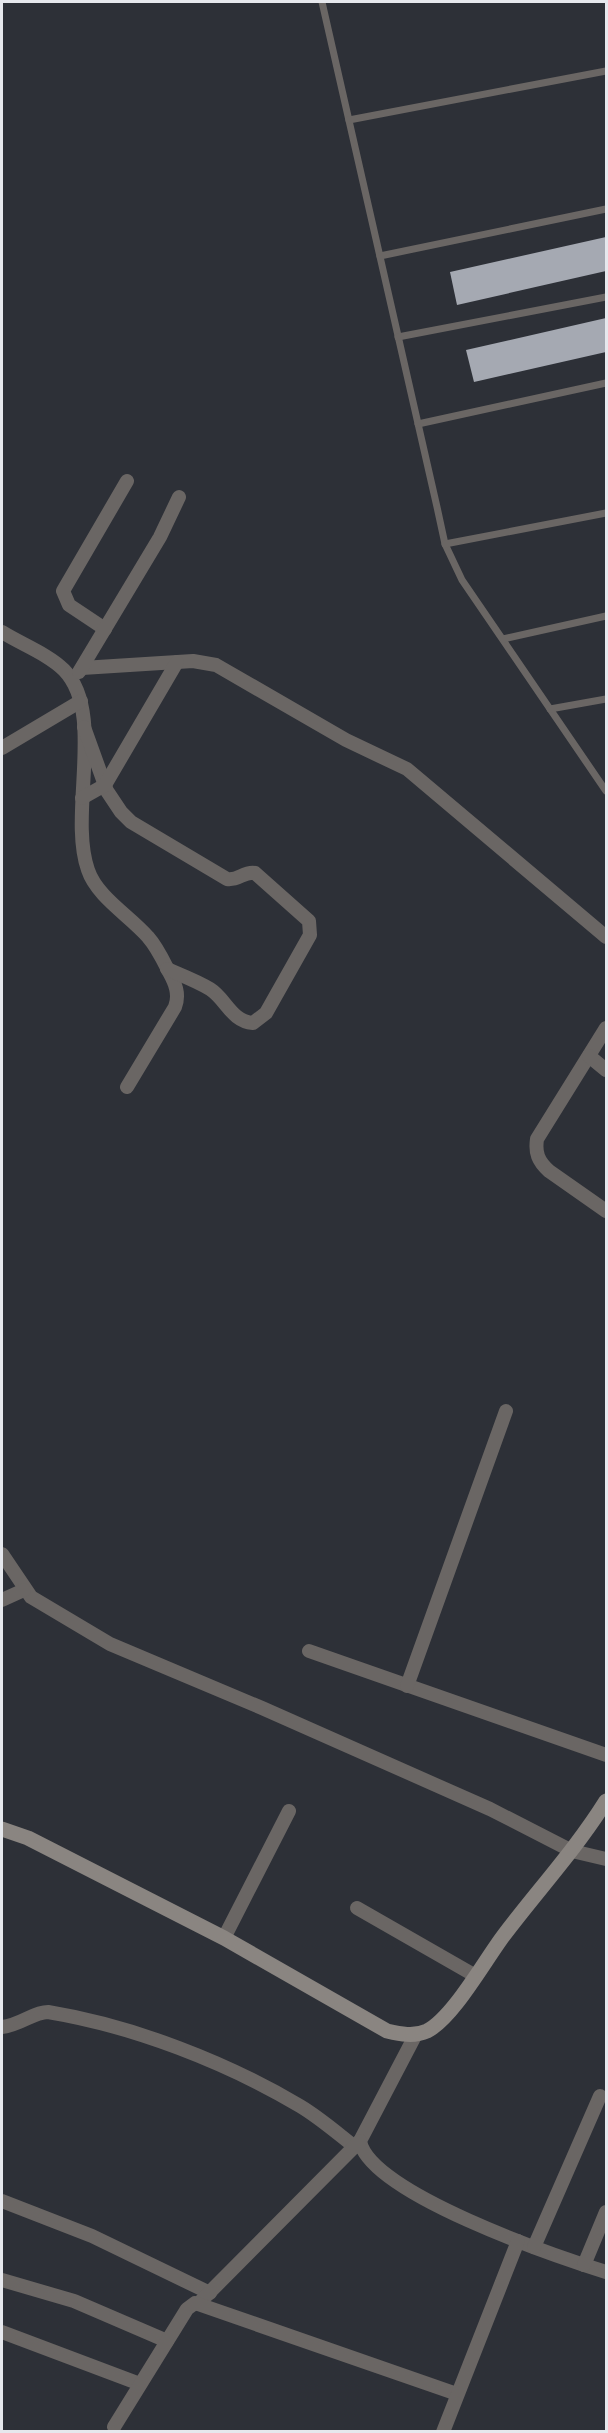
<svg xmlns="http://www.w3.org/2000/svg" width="608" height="2433" font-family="Overpass,sans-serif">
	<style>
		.building { fill: #a5a9b2 }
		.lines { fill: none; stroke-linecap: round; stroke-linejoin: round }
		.lane { stroke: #6a6664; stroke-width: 7 }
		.street { stroke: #6a6664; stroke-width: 14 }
		.secondary { stroke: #8a8581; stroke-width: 15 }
	</style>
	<rect width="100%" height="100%" fill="#2d3037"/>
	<!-- building -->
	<g class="building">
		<polygon points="606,237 606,271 457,305 450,272"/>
		<polygon points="606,318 606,352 474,382 466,350"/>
	</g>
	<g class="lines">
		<!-- lane -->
		<g class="lane">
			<polyline points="322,2 437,507 445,544 462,580 606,791"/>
			<polyline points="349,120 606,71"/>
			<polyline points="380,256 606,209"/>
			<polyline points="398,337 606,297"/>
			<polyline points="418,424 606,383"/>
			<polyline points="445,544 606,513"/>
			<polyline points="503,639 606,616"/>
			<polyline points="550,709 606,699"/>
		</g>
		<!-- street -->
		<g class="street">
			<polyline points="105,629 69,605 63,591 127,481"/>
			<path d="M2,632c19,12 46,22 62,38 42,43 4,144 24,200 9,27 42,46 60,67 9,10 15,23 21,35 6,11 11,22 6,35l-48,80"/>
			<polyline points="82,668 193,661 216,665 346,740 407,769 606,937"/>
			<polyline points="79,672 160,537 179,497"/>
			<path d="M84,727l23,64 14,21 10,10 96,57c11,2 17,-8 28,-6l54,48 1,14 -44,78 -13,10c-22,-2 -27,-24 -43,-34 -13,-8 -29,-14 -43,-20"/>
			<polyline points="2,748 81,701"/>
			<polyline points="82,798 105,785 177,662"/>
			<path d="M606,1028l-69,111c-2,14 1,22 12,32l57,40"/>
			<polyline points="589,1056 606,1070"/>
			<polyline points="2,1554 31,1597 110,1644 262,1708 490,1809 572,1851 606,1859"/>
			<polyline points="2,1600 24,1590"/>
			<polyline points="309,1651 606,1755"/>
			<polyline points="407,1686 506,1411"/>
			<polyline points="357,1908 474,1975"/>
			<polyline points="224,1938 289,1811"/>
			<path d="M2,2027c19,-2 31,-15 46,-15 85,14 178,50 252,94 20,12 37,27 55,41"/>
			<path d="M416,2034l-56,107c9,52 198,116 246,131"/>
			<polyline points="2,2201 92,2236 210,2293"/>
			<polyline points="534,2247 600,2096"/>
			<polyline points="584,2265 606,2212"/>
			<polyline points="2,2280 74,2301 167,2341"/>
			<polyline points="198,2304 360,2141"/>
			<polyline points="2,2332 140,2384"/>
			<polyline points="114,2427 187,2309 195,2303 457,2394"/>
			<polyline points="443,2432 518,2241"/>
		</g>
		<!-- secondary -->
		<path class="secondary" d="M2,1829l26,9 196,100 163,93c13,3 27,6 40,0 26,-13 58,-71 77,-96 34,-45 72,-86 102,-134"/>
	</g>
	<!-- border -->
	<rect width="608" height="2433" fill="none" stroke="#e6e8ed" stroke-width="6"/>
</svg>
